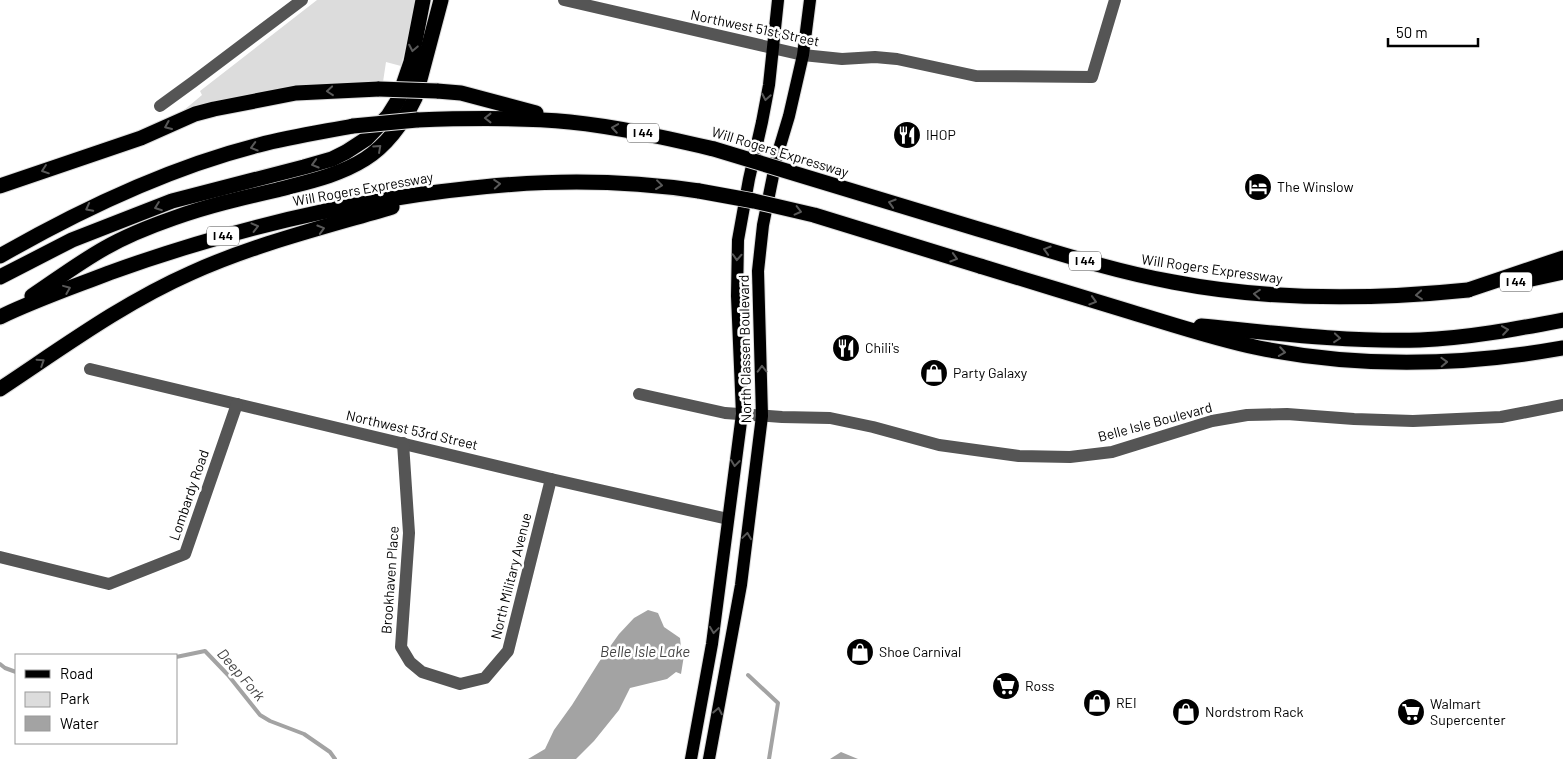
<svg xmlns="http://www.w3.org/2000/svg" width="1563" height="759" font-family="Barlow,sans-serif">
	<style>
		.green { fill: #dcdcdc }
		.water { fill: #a3a3a3 }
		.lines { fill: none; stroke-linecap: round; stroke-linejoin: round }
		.stream { stroke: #a3a3a3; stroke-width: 4 }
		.major-casing { stroke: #dbdbdb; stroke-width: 14 }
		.highway-casing { stroke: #dbdbdb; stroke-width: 17 }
		.minor { stroke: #555; stroke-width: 12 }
		.major { stroke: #000; stroke-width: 12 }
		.highway { stroke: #000; stroke-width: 15 }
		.highway-bridge-casing { stroke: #dbdbdb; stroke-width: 17; stroke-linecap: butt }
		.highway-bridge { stroke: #000; stroke-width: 15 }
		.oneway { stroke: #595959 }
		.labels { text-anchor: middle; stroke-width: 5; stroke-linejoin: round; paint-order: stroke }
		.shield { fill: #fff; stroke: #4c4c4c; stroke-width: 1 }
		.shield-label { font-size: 12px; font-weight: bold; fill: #000 }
		.street-label { font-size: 14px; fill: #000; stroke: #fff }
		.poi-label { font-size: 14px; fill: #000; stroke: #fff; text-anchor: start }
		.water-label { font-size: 15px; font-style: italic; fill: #444; stroke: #fff }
	</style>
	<rect width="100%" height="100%" fill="#fff"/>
	<!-- green -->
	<polygon class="green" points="317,0 417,0 401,66 386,62 383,82 177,116 202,95 200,91"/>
	<!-- water -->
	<g class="water">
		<polygon points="648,610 658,613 664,627 680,638 681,648 685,649 681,674 676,672 667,679 630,688 619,710 594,741 576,759 528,759 545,749 554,730 572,705 599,662 619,634 634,618"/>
		<polygon points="841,752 858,759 830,759"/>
	</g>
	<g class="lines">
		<!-- stream -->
		<g class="stream">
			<polyline points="176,657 205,651 228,675 260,715 270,721 304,734 330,752 335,759"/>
			<polyline points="0,664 5,668 16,672"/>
			<polyline points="748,675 778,703 769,759"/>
		</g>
		<!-- major casing -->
		<g class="major-casing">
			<g id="major">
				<polyline points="691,759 712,644 742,414 737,296 738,240 749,179 762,122 769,85 778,0"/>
				<polyline points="709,759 741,585 762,416 758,271 763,225 777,156 789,116 803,55 810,0"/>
			</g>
		</g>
		<!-- highway casing -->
		<g class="highway-casing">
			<g id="highway">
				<polyline points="437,91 461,93 536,113"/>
				<path d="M417,120c51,-2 102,-3 153,2 49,5 96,16 144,27"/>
				<polyline points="0,186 141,138 195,114 214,109 296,93 379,89"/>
				<path d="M0,256c82,-47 168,-88 259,-111 31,-8 63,-13 94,-19"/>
				<path d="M980,266c50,15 101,31 151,46 43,13 85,27 128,36 100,20 203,18 304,0"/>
				<polyline points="0,277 72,240 172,201 304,167 332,159 346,152 366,139 388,116 398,100 411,62 423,0"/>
				<polyline points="1518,282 1563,272"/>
				<polyline points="1468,290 1563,258"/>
				<path d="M32,296c24,-16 48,-34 73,-48 21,-12 46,-22 69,-30 33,-12 68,-20 103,-28 30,-8 61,-14 88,-31 22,-14 39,-38 50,-61l26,-98"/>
				<path d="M0,317c35,-17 73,-30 109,-44 91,-33 185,-58 281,-74 108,-17 201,-24 309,-8"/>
				<path d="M1201,326c73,7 146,16 219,14 48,-2 96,-11 143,-20"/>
				<path d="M0,389c62,-41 123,-86 191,-116 64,-29 134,-46 201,-66"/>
			</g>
		</g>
		<!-- minor -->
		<g class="minor">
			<polyline points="564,0 803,55 842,59 875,57 897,59 976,76 1092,77 1115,0"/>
			<polyline points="160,106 193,82 302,0"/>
			<polyline points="90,369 551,479 728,519"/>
			<polyline points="639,394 725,413 782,417 830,418 873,427 939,445 1019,456 1070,457 1112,452 1212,421 1247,415 1287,414 1354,419 1413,421 1501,417 1563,405"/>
			<polyline points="403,443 409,533 401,647 410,662 422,672 460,684 485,678 508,651 551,479"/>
			<polyline points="0,557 109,584 185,554 237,404"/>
		</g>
		<!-- major -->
		<use href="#major" class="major"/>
		<!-- highway -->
		<use href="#highway" class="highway"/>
		<!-- highway-bridge casing -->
		<g class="highway-bridge-casing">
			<g id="highway-bridge">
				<polyline points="379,89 437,91"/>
				<polyline points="353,126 417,120"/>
				<path d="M714,149c88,26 176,53 264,80 65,19 129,41 195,53 98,19 197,18 295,8"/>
				<polyline points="699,191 754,201 814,215 980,266"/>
			</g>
		</g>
		<!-- highway-bridge -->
		<use href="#highway-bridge" class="highway-bridge"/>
	</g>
	<!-- one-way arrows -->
	<defs><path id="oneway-chevron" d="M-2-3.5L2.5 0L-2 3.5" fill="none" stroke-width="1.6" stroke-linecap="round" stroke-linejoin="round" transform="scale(1.25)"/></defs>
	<g class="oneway">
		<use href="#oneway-chevron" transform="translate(413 48) rotate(101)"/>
		<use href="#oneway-chevron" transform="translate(330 91) rotate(175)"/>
		<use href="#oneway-chevron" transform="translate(766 97) rotate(100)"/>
		<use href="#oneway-chevron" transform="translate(488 118) rotate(-180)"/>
		<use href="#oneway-chevron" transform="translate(168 126) rotate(157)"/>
		<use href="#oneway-chevron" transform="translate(615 128) rotate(-171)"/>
		<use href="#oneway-chevron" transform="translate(254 147) rotate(164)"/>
		<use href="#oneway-chevron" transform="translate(378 148) rotate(-42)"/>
		<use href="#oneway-chevron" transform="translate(315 164) rotate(164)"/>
		<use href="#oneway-chevron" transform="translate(45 170) rotate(161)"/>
		<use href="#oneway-chevron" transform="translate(497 184) rotate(-4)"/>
		<use href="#oneway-chevron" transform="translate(659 185) rotate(7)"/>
		<use href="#oneway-chevron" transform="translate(892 203) rotate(-163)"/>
		<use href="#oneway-chevron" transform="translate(158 207) rotate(160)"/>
		<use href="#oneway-chevron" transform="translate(89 208) rotate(152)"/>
		<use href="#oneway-chevron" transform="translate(798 211) rotate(14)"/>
		<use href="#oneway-chevron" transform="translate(255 227) rotate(-14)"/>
		<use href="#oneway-chevron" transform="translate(321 229) rotate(-17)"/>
		<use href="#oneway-chevron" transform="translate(1047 250) rotate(-163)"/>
		<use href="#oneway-chevron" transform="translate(737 257) rotate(93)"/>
		<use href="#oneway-chevron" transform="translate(954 258) rotate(17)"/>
		<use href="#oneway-chevron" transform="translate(67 289) rotate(-22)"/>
		<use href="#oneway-chevron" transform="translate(1257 294) rotate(-175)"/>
		<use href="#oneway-chevron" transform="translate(1419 295) rotate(175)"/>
		<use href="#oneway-chevron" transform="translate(1093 301) rotate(17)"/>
		<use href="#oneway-chevron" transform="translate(1505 330) rotate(-8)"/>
		<use href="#oneway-chevron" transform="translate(1337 338) rotate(5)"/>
		<use href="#oneway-chevron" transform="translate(1282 352) rotate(9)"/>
		<use href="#oneway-chevron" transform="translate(41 362) rotate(-33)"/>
		<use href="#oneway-chevron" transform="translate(1444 362) rotate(-2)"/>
		<use href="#oneway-chevron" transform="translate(762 369) rotate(-91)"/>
		<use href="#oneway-chevron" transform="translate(735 463) rotate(97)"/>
		<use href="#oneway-chevron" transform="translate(747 536) rotate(-82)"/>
		<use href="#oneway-chevron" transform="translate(714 630) rotate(98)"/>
		<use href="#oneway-chevron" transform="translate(718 711) rotate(-79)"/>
	</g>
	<!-- icons -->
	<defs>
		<g id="restaurant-disc" transform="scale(1.4375)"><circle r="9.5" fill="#000" stroke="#fff"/><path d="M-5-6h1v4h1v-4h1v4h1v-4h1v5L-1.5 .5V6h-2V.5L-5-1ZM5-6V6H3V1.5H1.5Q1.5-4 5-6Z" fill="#fff"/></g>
		<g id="hotel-disc" transform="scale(1.4375)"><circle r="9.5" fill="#000" stroke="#fff"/><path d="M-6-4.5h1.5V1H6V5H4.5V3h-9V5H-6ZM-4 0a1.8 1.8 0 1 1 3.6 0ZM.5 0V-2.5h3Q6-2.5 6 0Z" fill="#fff"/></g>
		<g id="shop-disc" transform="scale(1.4375)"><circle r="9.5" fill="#000" stroke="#fff"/><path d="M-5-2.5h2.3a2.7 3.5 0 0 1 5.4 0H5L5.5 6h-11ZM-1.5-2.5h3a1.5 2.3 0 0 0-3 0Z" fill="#fff"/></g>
		<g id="supermarket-disc" transform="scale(1.4375)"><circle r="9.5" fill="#000" stroke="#fff"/><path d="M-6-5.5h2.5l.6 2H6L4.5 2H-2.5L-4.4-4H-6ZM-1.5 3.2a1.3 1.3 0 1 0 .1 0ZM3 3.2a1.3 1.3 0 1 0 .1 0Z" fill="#fff"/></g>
	</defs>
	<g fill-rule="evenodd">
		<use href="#restaurant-disc" x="907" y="135"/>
		<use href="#hotel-disc" x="1258" y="187"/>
		<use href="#restaurant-disc" x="846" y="348"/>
		<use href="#shop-disc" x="934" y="373"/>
		<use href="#shop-disc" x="860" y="652"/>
		<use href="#supermarket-disc" x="1006" y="686"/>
		<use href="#shop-disc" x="1097" y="703"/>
		<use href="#shop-disc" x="1186" y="712"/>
		<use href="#supermarket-disc" x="1411" y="712"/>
	</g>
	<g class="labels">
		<!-- shield labels -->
		<g class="shield">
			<rect x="627" y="123.5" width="32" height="19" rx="4"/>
			<rect x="207" y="226.5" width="32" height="19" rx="4"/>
			<rect x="1069" y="251.5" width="32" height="19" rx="4"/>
			<rect x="1500" y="272.5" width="32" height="19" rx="4"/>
		</g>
		<g class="shield-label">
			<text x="643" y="137">I 44</text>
			<text x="223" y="240">I 44</text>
			<text x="1085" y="265">I 44</text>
			<text x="1516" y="286">I 44</text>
		</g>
		<!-- street labels -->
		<g class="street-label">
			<text transform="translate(755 28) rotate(12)" y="5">Northwest 51st Street</text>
			<text transform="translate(780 152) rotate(17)" y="5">Will Rogers Expressway</text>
			<text transform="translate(363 189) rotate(-10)" y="5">Will Rogers Expressway</text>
			<text transform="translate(1212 269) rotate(8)" y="5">Will Rogers Expressway</text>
			<text transform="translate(745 349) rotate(-91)" y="5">North Classen Boulevard</text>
			<text transform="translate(1155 422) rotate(-15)" y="5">Belle Isle Boulevard</text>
			<text transform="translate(412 430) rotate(13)" y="5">Northwest 53rd Street</text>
			<text transform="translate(189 495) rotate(-71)" y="5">Lombardy Road</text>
			<text transform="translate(511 576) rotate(-76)" y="5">North Military Avenue</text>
			<text transform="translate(390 580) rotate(-86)" y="5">Brookhaven Place</text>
		</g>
		<!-- poi labels -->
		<g class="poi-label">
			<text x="926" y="140">IHOP</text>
			<text x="1277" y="192">The Winslow</text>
			<text x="865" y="353">Chili's</text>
			<text x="953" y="378">Party Galaxy</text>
			<text x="879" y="657">Shoe Carnival</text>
			<text x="1025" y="691">Ross</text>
			<text x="1116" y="708">REI</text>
			<text x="1430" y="709">Walmart<tspan x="1430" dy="16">Supercenter</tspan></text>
			<text x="1205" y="717">Nordstrom Rack</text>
		</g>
		<!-- water labels -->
		<g class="water-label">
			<text x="645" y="657">Belle Isle Lake</text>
			<text transform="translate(241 675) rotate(49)" y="5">Deep Fork</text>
		</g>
	</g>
	<!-- legend -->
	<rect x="15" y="654" width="162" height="90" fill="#ffffff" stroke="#999999"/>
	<rect x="25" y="670" width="25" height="8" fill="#000000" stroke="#999999"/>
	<text x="60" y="679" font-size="15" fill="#000000">Road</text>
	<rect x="25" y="692" width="25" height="15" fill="#dcdcdc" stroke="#999999"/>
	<text x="60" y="704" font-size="15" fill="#000000">Park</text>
	<rect x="25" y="716" width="25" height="15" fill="#a3a3a3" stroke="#999999"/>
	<text x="60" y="729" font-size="15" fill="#000000">Water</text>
	<!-- scale -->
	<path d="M1388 38v8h90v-8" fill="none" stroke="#000000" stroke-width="2.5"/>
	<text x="1396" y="38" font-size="15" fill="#000000" stroke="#ffffff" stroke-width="4" paint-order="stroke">50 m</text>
</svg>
